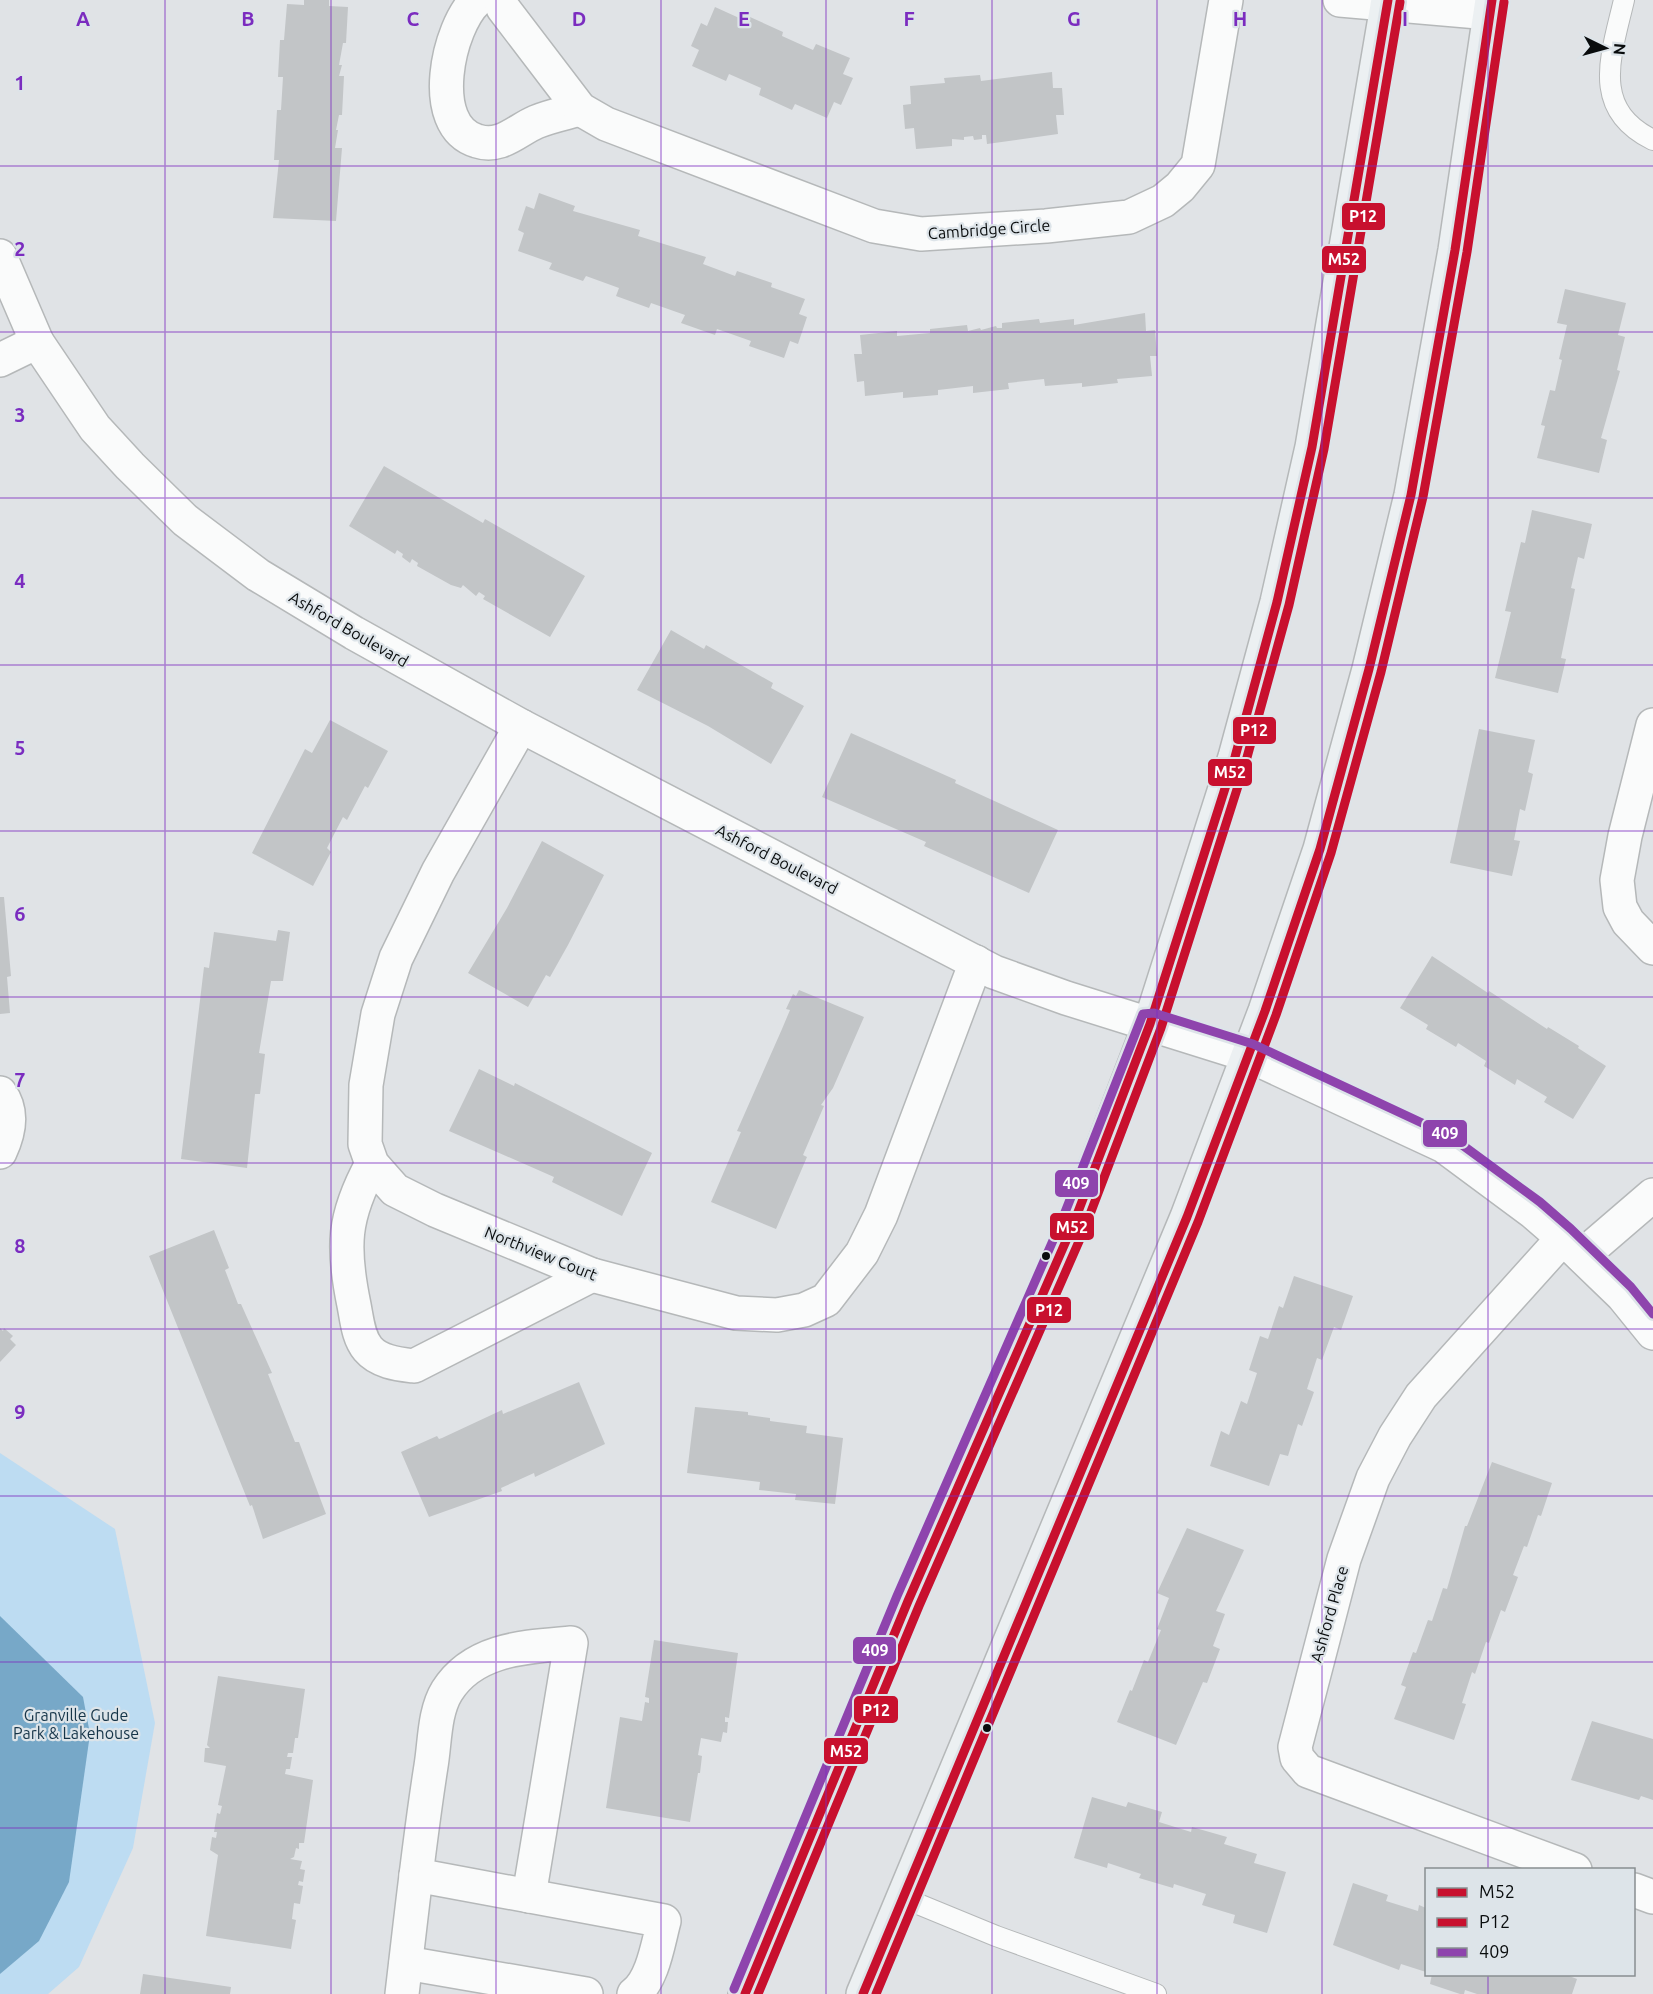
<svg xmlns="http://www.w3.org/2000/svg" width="1653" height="1994" font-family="Ubuntu,sans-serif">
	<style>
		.green { fill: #bddcf2 }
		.water { fill: #77a8c8 }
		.building { fill: #c2c5c7 }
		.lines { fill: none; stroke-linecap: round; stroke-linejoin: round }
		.service-casing { stroke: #b5b8b9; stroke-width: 22 }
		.minor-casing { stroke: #b5b8b9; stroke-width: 36 }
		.tertiary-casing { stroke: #b5b8b9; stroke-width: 36 }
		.secondary-casing { stroke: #b5b8b9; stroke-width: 36 }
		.service { stroke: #fafbfb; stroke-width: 20 }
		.minor { stroke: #fafbfb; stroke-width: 33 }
		.tertiary { stroke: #fafbfb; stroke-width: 33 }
		.secondary { stroke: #ecf0f2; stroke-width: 33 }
		.bus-1-casing { stroke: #dde4e9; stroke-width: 14 }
		.bus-2-casing { stroke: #dde4e9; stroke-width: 14 }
		.bus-3-casing { stroke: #dde4e9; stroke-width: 14 }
		.bus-1 { stroke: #c8102e; stroke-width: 9 }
		.bus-2 { stroke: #c8102e; stroke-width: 9 }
		.bus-3 { stroke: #8e44ad; stroke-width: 9 }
		.grid { fill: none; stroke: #7b2cbf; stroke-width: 1.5; stroke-opacity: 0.55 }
		.bus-dot { fill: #090c0d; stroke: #dde4e9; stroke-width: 2 }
		.labels { text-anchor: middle; stroke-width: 4.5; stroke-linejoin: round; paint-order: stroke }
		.street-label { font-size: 16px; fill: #090c0d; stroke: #dde4e9 }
		.park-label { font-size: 16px; fill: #153448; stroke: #dde4e9 }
		.grid-label { font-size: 20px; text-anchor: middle; font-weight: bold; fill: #7b2cbf; stroke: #dde4e9; stroke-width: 4.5; stroke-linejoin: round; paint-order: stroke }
		.line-badge { stroke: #dde4e9; stroke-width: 2 }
		.badge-label { font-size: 16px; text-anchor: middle; font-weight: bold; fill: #fff }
	</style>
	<rect width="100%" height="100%" fill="#e0e3e6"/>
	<!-- green -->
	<polygon class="green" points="0,1453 115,1529 155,1723 133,1848 79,1967 48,1994 0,1994"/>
	<!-- water -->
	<polygon class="water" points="0,1616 83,1697 90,1734 69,1882 39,1941 0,1974"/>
	<!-- building -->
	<g class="building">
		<polygon points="304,0 329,0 329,6 348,7 346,43 343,43 339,65 342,65 339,76 344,76 342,115 339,115 336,130 338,130 335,148 342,148 336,221 273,218 279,160 274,160 277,110 281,110 283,77 278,77 280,40 284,40 287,4 304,5"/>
		<polygon points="715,7 748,22 750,17 783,32 782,36 813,50 816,44 850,58 843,74 853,78 841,105 834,102 827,118 795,104 792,110 759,95 761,88 729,74 726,81 692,66 699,50 691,46 701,23 707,26"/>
		<polygon points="1052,72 1053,88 1062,88 1064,115 1056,115 1058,134 987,144 986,135 982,135 982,139 974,140 973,136 964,137 964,140 952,139 952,146 916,149 914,128 905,129 903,105 911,104 910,86 945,83 944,78 980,75 981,81"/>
		<polygon points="539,193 575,206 573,211 640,230 638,236 706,257 703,264 735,276 737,271 772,283 771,287 805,299 799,314 807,317 798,344 790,341 784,358 749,346 751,341 717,329 715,335 681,323 685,315 651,303 649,308 616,296 619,288 586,276 583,281 549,269 552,263 518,251 524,233 518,230 526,206 534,209"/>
		<polygon points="1565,289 1626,303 1618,335 1625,337 1617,370 1620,371 1601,438 1607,440 1599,473 1537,458 1545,426 1541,425 1550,390 1555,391 1562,360 1559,359 1567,325 1557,323"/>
		<polygon points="1145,313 1146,331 1155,330 1157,356 1150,356 1152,376 1117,379 1118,383 1082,387 1082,383 1045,386 1044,379 1008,383 1009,389 973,393 973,386 938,390 938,395 903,398 903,392 865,396 864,381 857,382 854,354 862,354 860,335 897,331 897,336 930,333 930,329 967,325 968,331 980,328 981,330 996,326 997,328 1002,328 1002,323 1039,319 1040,323 1074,319 1074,325"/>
		<polygon points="384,466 483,523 485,519 585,576 550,637 483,599 485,596 479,592 476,596 463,585 461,588 451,585 417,566 418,563 412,559 410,563 402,557 403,554 397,550 395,554 349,526"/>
		<polygon points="1532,510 1592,524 1584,559 1578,557 1571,588 1575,589 1561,658 1566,659 1558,693 1495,678 1511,612 1505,611 1521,542 1525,543"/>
		<polygon points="671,630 704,649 706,645 773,683 771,688 804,706 771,764 708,726 637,690"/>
		<polygon points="330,720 388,751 368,788 365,786 347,820 343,817 327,848 331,852 313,886 252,853 305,749 312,753"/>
		<polygon points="1479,729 1535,740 1528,772 1533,774 1525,811 1520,809 1514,840 1520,841 1512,876 1450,863"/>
		<polygon points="851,733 956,780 955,783 1058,830 1029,893 924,846 926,842 822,797"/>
		<polygon points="542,841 604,875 568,945 550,977 546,975 528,1007 468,973 507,908"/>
		<polygon points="0,897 4,897 11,976 7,977 10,1013 0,1014"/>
		<polygon points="278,930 290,932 283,981 271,981 259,1053 265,1054 260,1094 255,1094 247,1168 181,1159 204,967 209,968 214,932 276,941"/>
		<polygon points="1432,956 1488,993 1489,991 1547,1029 1548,1027 1579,1046 1578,1048 1606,1066 1573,1119 1544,1102 1547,1097 1517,1079 1515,1085 1484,1066 1486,1061 1458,1043 1456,1047 1426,1029 1428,1025 1400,1008"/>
		<polygon points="799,990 864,1017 833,1088 821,1105 824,1106 803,1155 807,1157 776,1229 711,1202 741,1132 737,1131 782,1029 790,1010 786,1009 793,994 796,996"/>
		<polygon points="479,1069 514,1086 515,1083 652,1153 622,1216 552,1182 554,1177 449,1131"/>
		<polygon points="214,1230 229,1268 225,1270 238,1304 241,1304 272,1373 268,1374 295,1442 299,1442 326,1514 263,1539 252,1505 250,1506 149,1256"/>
		<polygon points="1294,1276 1353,1296 1341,1330 1334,1327 1322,1360 1317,1358 1307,1389 1314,1392 1302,1426 1298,1424 1288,1456 1280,1454 1269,1486 1210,1466 1221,1431 1229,1435 1241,1401 1247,1404 1257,1373 1249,1370 1260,1336 1268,1339 1279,1306 1283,1308"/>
		<polygon points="0,1328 3,1331 4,1328 13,1336 10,1339 16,1345 0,1362"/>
		<polygon points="579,1382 605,1444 535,1477 534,1473 501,1488 502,1491 429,1517 401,1452 437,1436 439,1439 442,1438 502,1410 503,1414"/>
		<polygon points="695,1407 748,1412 748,1415 770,1418 770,1421 807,1426 806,1433 843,1438 835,1504 795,1500 796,1494 759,1490 760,1482 687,1473"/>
		<polygon points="1492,1462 1552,1483 1541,1516 1538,1515 1527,1547 1524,1546 1513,1575 1518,1577 1505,1612 1501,1610 1489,1643 1486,1642 1475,1674 1472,1672 1462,1703 1466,1704 1454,1740 1394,1719 1406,1687 1401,1685 1413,1652 1416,1653 1428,1620 1432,1621 1443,1588 1447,1589 1465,1526 1467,1526 1469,1521"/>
		<polygon points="1187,1528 1244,1550 1216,1611 1225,1614 1213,1646 1220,1649 1207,1683 1203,1682 1176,1745 1117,1722 1130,1690 1132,1691 1144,1660 1148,1662 1161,1630 1157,1629 1169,1598 1157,1593"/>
		<polygon points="654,1640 738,1653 729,1718 725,1717 725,1722 728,1722 727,1733 723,1732 721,1742 701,1738 698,1755 702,1756 700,1773 698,1773 690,1822 606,1808 620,1717 642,1721 645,1702 649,1703 649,1698 645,1697"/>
		<polygon points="218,1676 305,1689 298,1738 295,1738 293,1753 288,1753 287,1757 292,1757 290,1769 286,1769 285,1774 313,1780 304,1843 299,1843 299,1849 296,1848 294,1857 290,1859 302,1861 300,1869 305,1870 303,1882 299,1881 298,1885 303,1886 300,1904 294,1903 292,1919 296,1920 291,1949 206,1936 218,1855 210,1850 212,1837 216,1838 217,1832 214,1832 217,1813 220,1814 222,1806 218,1805 226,1766 204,1762 205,1748 210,1748 207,1745"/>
		<polygon points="1592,1721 1653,1739 1653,1800 1641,1796 1639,1800 1571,1780"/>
		<polygon points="1092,1797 1126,1807 1128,1802 1162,1812 1159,1822 1191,1832 1192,1827 1227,1837 1224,1844 1257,1854 1254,1863 1286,1872 1267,1933 1233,1923 1235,1915 1202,1905 1206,1894 1174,1884 1173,1888 1139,1878 1141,1874 1108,1863 1107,1868 1074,1858"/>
		<polygon points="1353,1883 1388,1895 1386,1901 1418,1911 1419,1905 1426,1908 1426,1972 1401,1964 1399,1970 1333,1945"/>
		<polygon points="143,1974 231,1987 230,1994 140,1994"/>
		<polygon points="1432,1974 1564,1974 1577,1979 1572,1994 1477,1994 1465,1990 1464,1994 1460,1994 1430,1984"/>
	</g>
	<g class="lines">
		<!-- service casing -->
		<g class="service-casing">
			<g id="service">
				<path d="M1624,0c-13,56 -34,109 29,140"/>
				<polyline points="901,1897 996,1936 1156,1994"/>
			</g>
		</g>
		<!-- minor casing -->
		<g class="minor-casing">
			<g id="minor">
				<path d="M477,0c-29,26 -51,126 0,141 24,8 40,-11 59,-19 14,-6 30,-9 44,-13"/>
				<polyline points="500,0 503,8 580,109 606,124 874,226 921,234 1046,226 1129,217 1163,201 1180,187 1198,165 1226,0"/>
				<polyline points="1340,0 1490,13"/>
				<polyline points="0,256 37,342"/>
				<polyline points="1653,725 1625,836 1617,880 1620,907 1628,922 1653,948"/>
				<polyline points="521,726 438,872 396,958 378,1014 366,1085 365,1144 372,1164 395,1190 435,1210 592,1275 736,1313 777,1315 804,1310 826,1300 862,1253 881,1215 976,962"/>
				<path d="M0,1093c14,19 9,40 0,59"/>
				<path d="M372,1164c-29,53 -30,83 -18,141 3,15 4,32 14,44 11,13 30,15 46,17l178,-91"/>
				<polyline points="1563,1238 1421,1396 1395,1436 1373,1478 1344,1559 1295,1747 1297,1758 1308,1771 1575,1870"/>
				<polyline points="1582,1256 1653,1195"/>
				<path d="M416,1875l248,46c-6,22 -11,59 -30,73"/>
				<polyline points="1634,1890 1653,1897"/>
				<polyline points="406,1963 586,1994"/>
				<path d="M402,1994c9,-76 17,-152 29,-228 4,-24 3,-54 16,-75 27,-43 80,-44 124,-48l-42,253"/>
			</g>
		</g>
		<!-- tertiary casing -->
		<g class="tertiary-casing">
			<polyline id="tertiary" points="0,360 37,342 95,428 130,466 185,520 258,575 354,633 521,726 994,972 1066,998 1248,1055 1444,1146 1533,1212 1563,1238 1623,1296 1653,1333"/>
		</g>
		<!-- secondary casing -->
		<g class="secondary-casing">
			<g id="secondary">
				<polyline points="745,1994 908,1601 1073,1225 1150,1024 1235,757 1277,602 1312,447 1388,0"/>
				<polyline points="863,1994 1187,1217 1265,1011 1320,849 1369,669 1411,495 1455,250 1492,0"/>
			</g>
		</g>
		<!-- service -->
		<use href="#service" class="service"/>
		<!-- minor -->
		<use href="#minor" class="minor"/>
		<!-- tertiary -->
		<use href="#tertiary" class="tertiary"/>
		<!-- secondary -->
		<use href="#secondary" class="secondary"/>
		<!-- bus-1 casing -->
		<g class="bus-1-casing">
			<g id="bus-1">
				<polyline points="745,1994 908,1601 1073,1225 1150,1024 1235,757 1277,602 1312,447 1388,0"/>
				<polyline points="863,1994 1187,1217 1265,1011 1320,849 1369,669 1411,495 1455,250 1492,0"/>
			</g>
		</g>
		<!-- bus-2 casing -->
		<g class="bus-2-casing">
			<g id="bus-2">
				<polyline points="758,1994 919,1606 1084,1230 1161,1028 1246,761 1289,605 1324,449 1400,2"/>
				<polyline points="876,1994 1198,1222 1276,1015 1331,853 1381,672 1423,497 1467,252 1504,2"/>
			</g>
		</g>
		<!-- bus-3 casing -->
		<g class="bus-3-casing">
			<polyline id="bus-3" points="734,1989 897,1596 1062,1220 1143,1014 1154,1013 1253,1044 1450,1136 1540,1202 1571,1229 1631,1287 1653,1314"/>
		</g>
		<!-- bus-1 -->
		<use href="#bus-1" class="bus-1"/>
		<!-- bus-2 -->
		<use href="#bus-2" class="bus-2"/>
		<!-- bus-3 -->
		<use href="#bus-3" class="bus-3"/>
	</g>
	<!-- grid -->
	<path class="grid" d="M165,0v1994M331,0v1994M496,0v1994M661,0v1994M826,0v1994M992,0v1994M1157,0v1994M1322,0v1994M1488,0v1870M0,166h1653M0,332h1653M0,498h1653M0,665h1653M0,831h1653M0,997h1653M0,1163h1653M0,1329h1653M0,1496h1653M0,1662h1653M0,1828h1653M1488,1974v20"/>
	<!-- markers -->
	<g class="bus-dot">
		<circle cx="1046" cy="1256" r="5"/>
		<circle cx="987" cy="1728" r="5"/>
	</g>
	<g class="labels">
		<!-- street labels -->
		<g class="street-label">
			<text transform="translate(989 229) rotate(-4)" y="6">Cambridge Circle</text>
			<text transform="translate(349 629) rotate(30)" y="6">Ashford Boulevard</text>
			<text transform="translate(777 859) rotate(27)" y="6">Ashford Boulevard</text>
			<text transform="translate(541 1253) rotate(22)" y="6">Northview Court</text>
			<text transform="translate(1329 1614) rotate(-74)" y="6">Ashford Place</text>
		</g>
		<!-- park labels -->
		<g class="park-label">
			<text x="76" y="1721">Granville Gude<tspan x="76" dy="18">Park &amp; Lakehouse</tspan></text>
		</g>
	</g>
	<g class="grid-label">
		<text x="83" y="26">A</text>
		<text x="248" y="26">B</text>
		<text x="413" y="26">C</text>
		<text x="579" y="26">D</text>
		<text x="744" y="26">E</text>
		<text x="909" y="26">F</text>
		<text x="1074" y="26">G</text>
		<text x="1240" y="26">H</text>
		<text x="1405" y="26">I</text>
		<text x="20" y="90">1</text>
		<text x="20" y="256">2</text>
		<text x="20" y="422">3</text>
		<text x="20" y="588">4</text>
		<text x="20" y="755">5</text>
		<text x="20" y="921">6</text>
		<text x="20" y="1087">7</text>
		<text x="20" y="1253">8</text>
		<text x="20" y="1419">9</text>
	</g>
	<g class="line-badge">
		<rect x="1341" y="202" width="45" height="29" rx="6" fill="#c8102e"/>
		<rect x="1321" y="245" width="46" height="29" rx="6" fill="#c8102e"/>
		<rect x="1232" y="716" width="45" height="29" rx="6" fill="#c8102e"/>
		<rect x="1207" y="758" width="46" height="29" rx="6" fill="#c8102e"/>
		<rect x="1422" y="1119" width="46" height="29" rx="6" fill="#8e44ad"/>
		<rect x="1054" y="1169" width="45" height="29" rx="6" fill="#8e44ad"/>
		<rect x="1049" y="1212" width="46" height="29" rx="6" fill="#c8102e"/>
		<rect x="1026" y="1296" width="46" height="28" rx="6" fill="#c8102e"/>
		<rect x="852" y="1636" width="45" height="29" rx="6" fill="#8e44ad"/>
		<rect x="853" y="1695" width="46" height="29" rx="6" fill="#c8102e"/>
		<rect x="823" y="1737" width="46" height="28" rx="6" fill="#c8102e"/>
	</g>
	<g class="badge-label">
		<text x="1363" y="222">P12</text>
		<text x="1344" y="265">M52</text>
		<text x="1254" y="736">P12</text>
		<text x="1230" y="778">M52</text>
		<text x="1445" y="1139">409</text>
		<text x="1076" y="1189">409</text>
		<text x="1072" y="1233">M52</text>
		<text x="1049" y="1316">P12</text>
		<text x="875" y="1656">409</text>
		<text x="876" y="1716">P12</text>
		<text x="846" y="1757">M52</text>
	</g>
	<!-- legend -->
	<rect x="1425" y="1868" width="210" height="108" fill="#dde4e9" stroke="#888e91" stroke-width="1.5"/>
	<rect x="1437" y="1888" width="30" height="9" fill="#c8102e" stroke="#888e91" stroke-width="1.5"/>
	<text x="1479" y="1898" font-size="18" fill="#090c0d">M52</text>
	<rect x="1437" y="1918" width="30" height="9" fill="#c8102e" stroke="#888e91" stroke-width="1.5"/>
	<text x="1479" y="1928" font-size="18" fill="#090c0d">P12</text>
	<rect x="1437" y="1948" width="30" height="9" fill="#8e44ad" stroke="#888e91" stroke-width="1.5"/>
	<text x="1479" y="1958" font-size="18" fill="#090c0d">409</text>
	<!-- north arrow -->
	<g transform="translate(1605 48) rotate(95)" stroke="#dde4e9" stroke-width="4.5" paint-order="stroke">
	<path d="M0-4.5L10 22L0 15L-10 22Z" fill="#090c0d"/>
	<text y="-9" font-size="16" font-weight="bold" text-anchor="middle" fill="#090c0d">N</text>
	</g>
</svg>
